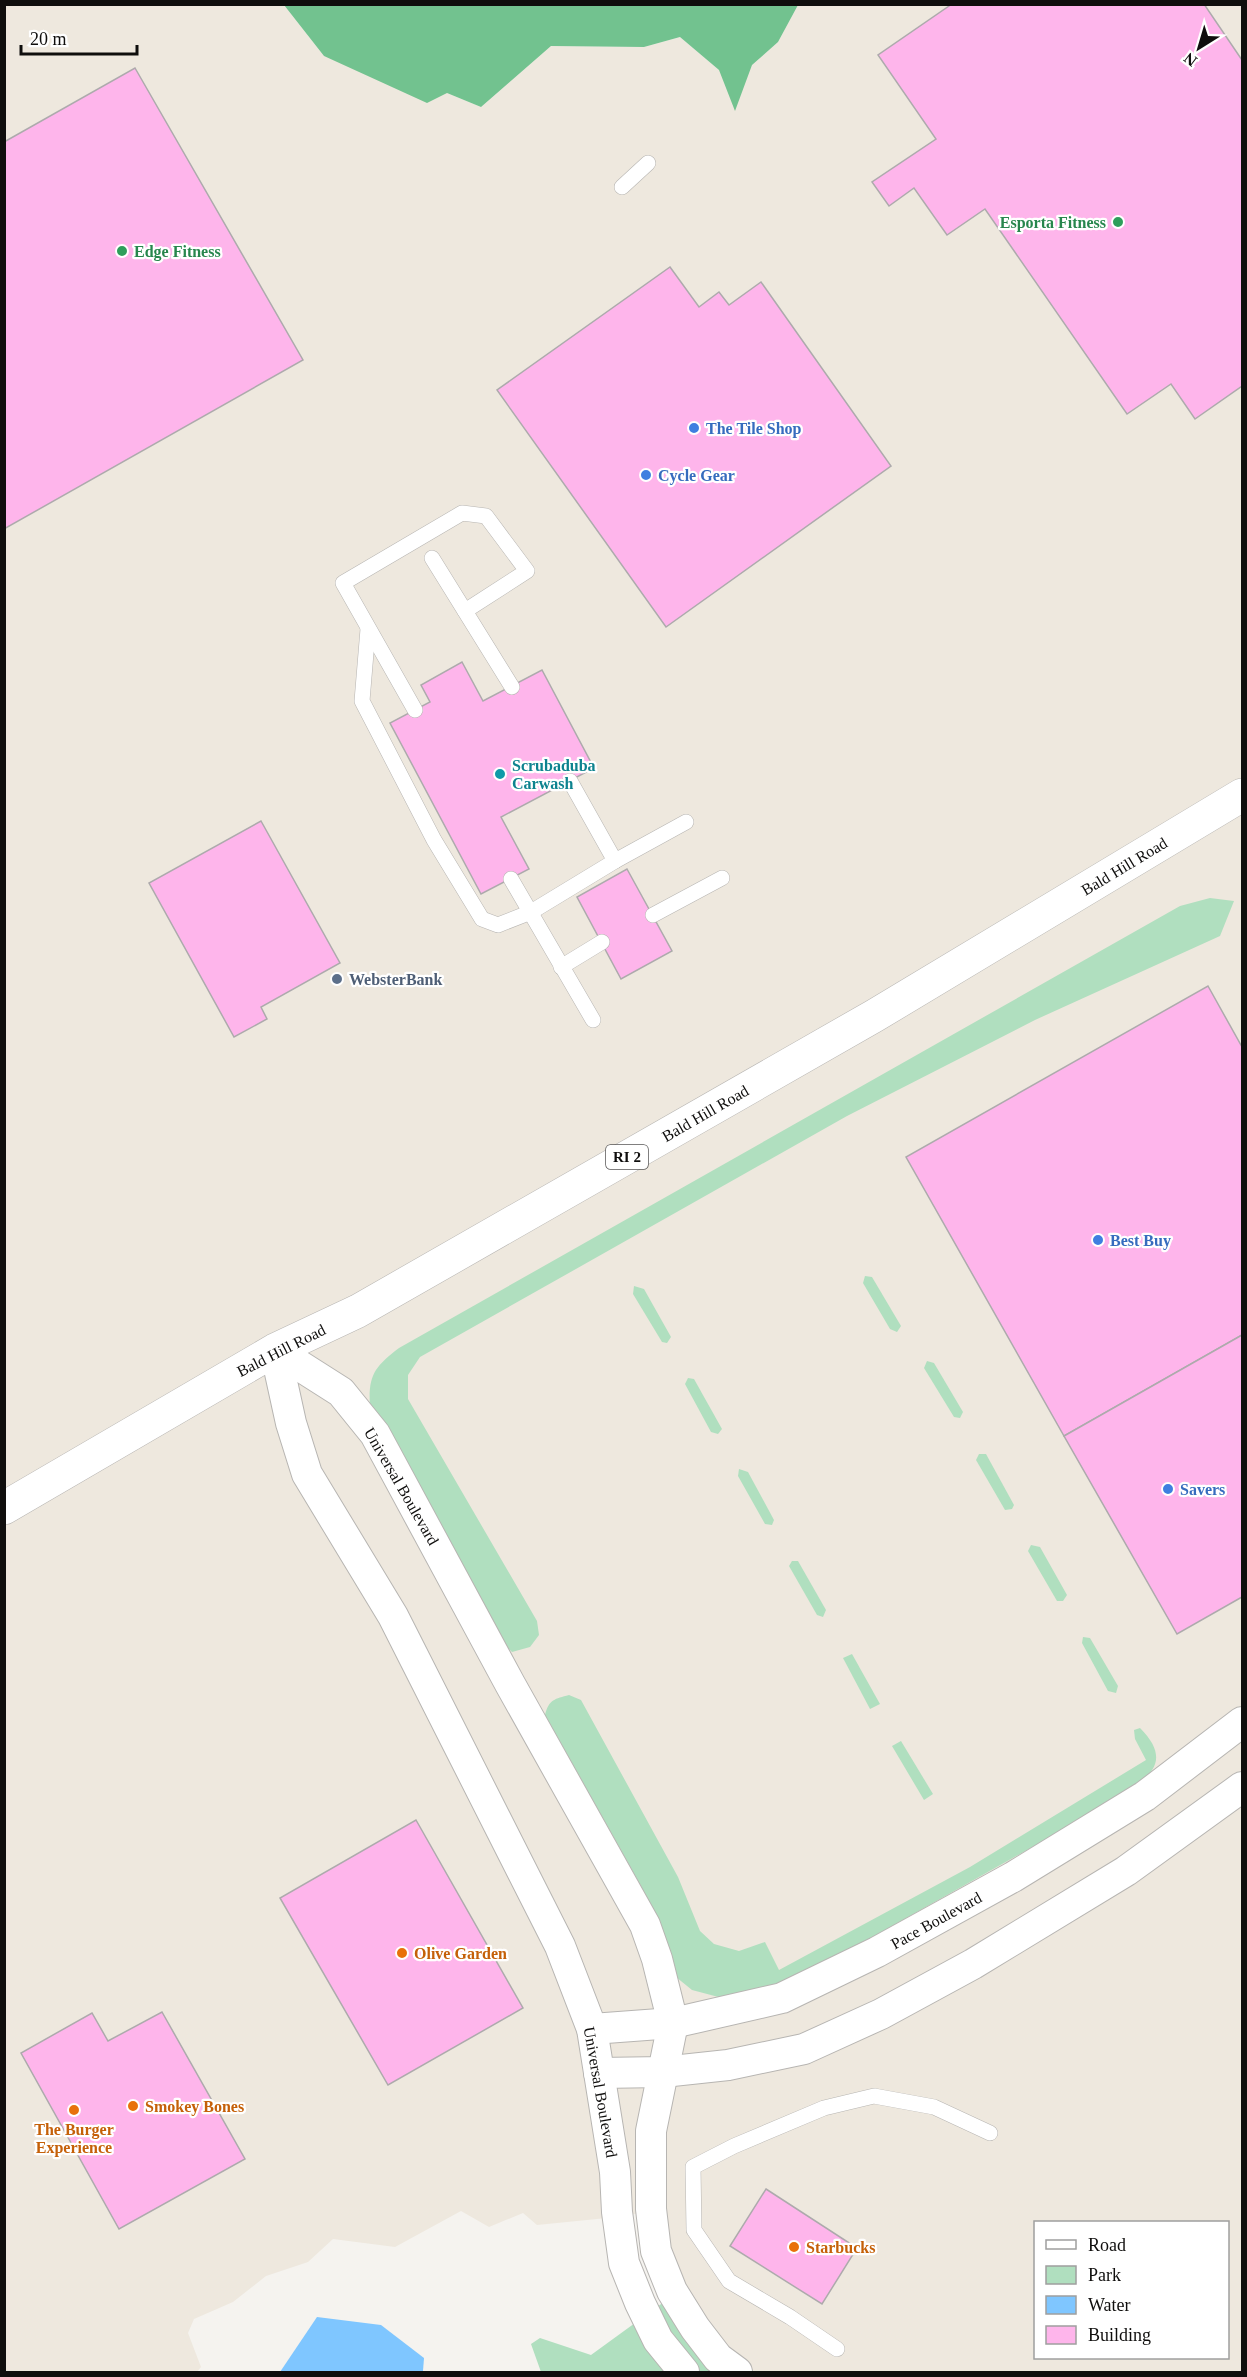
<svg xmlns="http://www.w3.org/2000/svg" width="1247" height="2377" font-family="Georgia,serif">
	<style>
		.built { fill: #eee8de; fill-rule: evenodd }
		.green { fill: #b0dfbf }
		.forest { fill: #72c28f }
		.water { fill: #7fc6ff }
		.building { fill: #feb5eb; stroke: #adaaac; stroke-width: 1.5 }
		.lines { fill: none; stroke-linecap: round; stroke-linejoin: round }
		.lane-casing { stroke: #b7b5b2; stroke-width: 16 }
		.street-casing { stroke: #b7b5b2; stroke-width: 32 }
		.primary-casing { stroke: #b7b5b2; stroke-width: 34 }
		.lane { stroke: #fff; stroke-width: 15 }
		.street { stroke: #fff; stroke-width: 30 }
		.primary { stroke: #fff; stroke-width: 33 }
		.leisure-dot { fill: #2e9e5b; stroke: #fff; stroke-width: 2 }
		.shop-dot { fill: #3f7fe0; stroke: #fff; stroke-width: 2 }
		.culture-dot { fill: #0f9aa8; stroke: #fff; stroke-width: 2 }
		.service-dot { fill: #5c6f8a; stroke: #fff; stroke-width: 2 }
		.food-dot { fill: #e8710a; stroke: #fff; stroke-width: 2 }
		.labels { text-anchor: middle; stroke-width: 4.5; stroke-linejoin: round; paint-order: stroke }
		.shield { fill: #fff; stroke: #575656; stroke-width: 1.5 }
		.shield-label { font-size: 15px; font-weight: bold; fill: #0f0e0d }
		.leisure-label { font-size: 16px; font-weight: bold; fill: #27864d; stroke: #fff; text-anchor: end }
		.shop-label { font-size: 16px; font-weight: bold; fill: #366cbe; stroke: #fff; text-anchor: start }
		.culture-label { font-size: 16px; font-weight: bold; fill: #0d838f; stroke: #fff; text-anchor: start }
		.street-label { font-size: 16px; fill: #0f0e0d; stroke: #fff }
		.service-label { font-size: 16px; font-weight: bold; fill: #4e5e75; stroke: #fff; text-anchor: start }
		.food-label { font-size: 16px; font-weight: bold; fill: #c56008; stroke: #fff; text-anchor: start }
	</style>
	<rect width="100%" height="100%" fill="#f5f3ef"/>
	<!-- built -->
	<path class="built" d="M5,5h279l40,51 123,37 34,14 70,-61 93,1 36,-10 39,33 33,-5 26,-23 20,-37h444v2367h-507l-29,-20 -60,-140 -29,5 -80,8 -14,-12 -34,14 -28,-16 -66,36 -62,-8 -25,23 -42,14 -33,26 -39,17 -6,14 13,34 -4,5h-192zM1036,2222h192v136h-192z"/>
	<!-- green -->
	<g class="green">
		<path d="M1210,898l24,3 -14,35 -185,84 -188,96 -427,241 -12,18v24l129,222 2,14 -9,12 -18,5 -8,-8 -134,-237c-2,-31 4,-40 29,-59l781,-442z"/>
		<polygon points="865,1276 872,1277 901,1326 897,1332 890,1329 863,1283"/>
		<polygon points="634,1286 644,1289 671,1337 667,1343 662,1342 633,1294"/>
		<polygon points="927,1361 934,1363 963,1412 960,1418 954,1417 924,1368"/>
		<polygon points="688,1378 694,1379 722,1429 718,1434 711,1432 685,1384"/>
		<polygon points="979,1454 986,1454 1014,1505 1012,1509 1005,1510 976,1460"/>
		<polygon points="739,1469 748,1472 774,1520 772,1525 765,1524 738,1476"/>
		<polygon points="1031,1545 1040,1547 1067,1595 1063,1601 1057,1601 1028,1551"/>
		<polygon points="792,1561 798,1561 826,1610 823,1617 817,1615 789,1566"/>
		<polygon points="1083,1637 1090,1638 1118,1686 1116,1693 1108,1691 1082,1643"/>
		<polygon points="852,1654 880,1704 870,1709 843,1658"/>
		<path d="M569,1695l12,5 97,177 22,54 14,13 25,7 26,-9 14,28 191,-103 176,-107 -11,-21 -1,-9 6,-2c40,40 -3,56 -35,78l-298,168 -81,25 -34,-9 -16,-13 -15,-46 -20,-45 -96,-171c4,-16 10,-16 24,-20z"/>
		<polygon points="901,1741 933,1794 924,1800 892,1746"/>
		<polygon points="668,2299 735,2372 541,2372 531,2344 540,2338 591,2355"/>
	</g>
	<!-- forest -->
	<polygon class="forest" points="284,5 798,5 778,42 752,65 735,111 719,70 680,37 644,47 551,46 481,107 447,93 427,103 324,56"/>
	<!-- water -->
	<polygon class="water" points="317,2317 381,2325 424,2358 423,2371 280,2372"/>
	<!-- building -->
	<g class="building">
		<polygon points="952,4 1204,4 1242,60 1242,386 1195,419 1171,384 1127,414 985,209 947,235 914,188 889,206 872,182 936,139 878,55"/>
		<polygon points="135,68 303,360 4,529 4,142"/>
		<polygon points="670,267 699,307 719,292 729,305 761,282 891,466 666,627 497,390"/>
		<polygon points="462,662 483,701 542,670 594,768 501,817 529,869 481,894 390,723 430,702 421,685"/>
		<polygon points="261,821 340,963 261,1007 267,1019 234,1037 149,883"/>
		<polygon points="627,869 672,951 621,979 577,897"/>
		<polygon points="1208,986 1242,1047 1242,1335 1064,1436 906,1157"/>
		<polygon points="1242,1335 1242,1597 1177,1634 1064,1436"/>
		<polygon points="416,1820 523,2008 388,2085 280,1898"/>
		<polygon points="162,2012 245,2159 119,2229 21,2053 92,2013 108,2041"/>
		<polygon points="766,2189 857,2248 822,2304 730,2246"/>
	</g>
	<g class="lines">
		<!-- lane casing -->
		<g class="lane-casing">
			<g id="lane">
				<polyline points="622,187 648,163"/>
				<polyline points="432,558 512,687"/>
				<polyline points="368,629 362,701 434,840 482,919 498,925 531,912 615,861 686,822"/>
				<polyline points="415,710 343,583 462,513 486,516 527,571 465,611"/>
				<polyline points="570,781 615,861"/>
				<polyline points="511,879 593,1020"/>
				<polyline points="653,915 722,878"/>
				<polyline points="561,967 602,942"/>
				<polyline points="837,2349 790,2317 729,2281 694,2230 693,2167 734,2146 824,2108 874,2096 934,2107 990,2133"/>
			</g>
		</g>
		<!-- street casing -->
		<g class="street-casing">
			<g id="street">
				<polyline points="275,1350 341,1392 375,1434 510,1684 645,1925 657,1959 673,2023 651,2131 651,2209 656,2251 672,2291 695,2328 718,2358 737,2372"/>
				<polyline points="275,1350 291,1423 307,1474 393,1616 560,1946 592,2029 615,2172 617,2212 624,2263 640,2303 658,2340 684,2372"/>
				<polyline points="592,2029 673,2023 782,1998 877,1952 1013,1877 1145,1796 1242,1722"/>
				<polyline points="599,2073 663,2072 728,2065 804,2049 881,2014 973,1964 1126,1871 1242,1787"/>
			</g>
		</g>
		<!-- primary casing -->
		<g class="primary-casing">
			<polyline id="primary" points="4,1508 275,1350 358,1311 874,1016 1242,795"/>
		</g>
		<!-- lane -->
		<use href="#lane" class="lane"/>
		<!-- street -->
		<use href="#street" class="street"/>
		<!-- primary -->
		<use href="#primary" class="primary"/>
	</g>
	<!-- markers -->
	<g class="leisure-dot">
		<circle cx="1118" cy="222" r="6"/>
		<circle cx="122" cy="251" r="6"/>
	</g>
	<g class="shop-dot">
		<circle cx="694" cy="428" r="6"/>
		<circle cx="646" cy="475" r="6"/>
		<circle cx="1098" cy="1240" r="6"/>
		<circle cx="1168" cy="1489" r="6"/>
	</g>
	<circle class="culture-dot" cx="500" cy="774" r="6"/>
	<circle class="service-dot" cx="337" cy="979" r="6"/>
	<g class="food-dot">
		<circle cx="402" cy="1953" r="6"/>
		<circle cx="133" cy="2106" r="6"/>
		<circle cx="74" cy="2110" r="6"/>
		<circle cx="794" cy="2247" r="6"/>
	</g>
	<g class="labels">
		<!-- shield labels -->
		<rect class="shield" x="606" y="1145" width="42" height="24" rx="4.5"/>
		<g class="shield-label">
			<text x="627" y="1162">RI 2</text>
		</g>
		<!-- leisure labels -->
		<g class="leisure-label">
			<text x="1106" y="228">Esporta Fitness</text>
			<text x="134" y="257" text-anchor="start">Edge Fitness</text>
		</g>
		<!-- shop labels -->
		<g class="shop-label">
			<text x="706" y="434">The Tile Shop</text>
			<text x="658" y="481">Cycle Gear</text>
			<text x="1110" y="1246">Best Buy</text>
			<text x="1180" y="1495">Savers</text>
		</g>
		<!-- culture labels -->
		<g class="culture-label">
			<text x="512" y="771">Scrubaduba<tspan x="512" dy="18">Carwash</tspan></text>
		</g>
		<!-- street labels -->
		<g class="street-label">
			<text transform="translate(1124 866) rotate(-31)" y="6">Bald Hill Road</text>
			<text transform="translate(705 1113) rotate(-30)" y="6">Bald Hill Road</text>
			<text transform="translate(281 1350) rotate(-27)" y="6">Bald Hill Road</text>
			<text transform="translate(402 1486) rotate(60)" y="6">Universal Boulevard</text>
			<text transform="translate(936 1920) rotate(-29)" y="6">Pace Boulevard</text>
			<text transform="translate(601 2092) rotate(80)" y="6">Universal Boulevard</text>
		</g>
		<!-- service labels -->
		<g class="service-label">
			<text x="349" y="985">WebsterBank</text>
		</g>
		<!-- food labels -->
		<g class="food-label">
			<text x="414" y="1959">Olive Garden</text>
			<text x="145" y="2112">Smokey Bones</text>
			<text x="74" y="2135" text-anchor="middle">The Burger<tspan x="74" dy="18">Experience</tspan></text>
			<text x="806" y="2253">Starbucks</text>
		</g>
	</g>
	<!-- border -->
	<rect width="1247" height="2377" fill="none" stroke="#0f0e0d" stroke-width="12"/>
	<!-- legend -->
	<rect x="1034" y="2221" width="195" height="138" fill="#ffffff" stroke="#9f9f9e" stroke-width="1.5"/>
	<rect x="1046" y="2240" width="30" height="9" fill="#ffffff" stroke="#9f9f9e" stroke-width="1.5"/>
	<text x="1088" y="2251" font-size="18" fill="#0f0e0d">Road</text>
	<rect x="1046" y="2266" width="30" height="18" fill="#b0dfbf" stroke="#9f9f9e" stroke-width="1.5"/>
	<text x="1088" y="2281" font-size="18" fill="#0f0e0d">Park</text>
	<rect x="1046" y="2296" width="30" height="18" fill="#7fc6ff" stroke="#9f9f9e" stroke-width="1.5"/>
	<text x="1088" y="2311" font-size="18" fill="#0f0e0d">Water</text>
	<rect x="1046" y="2326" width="30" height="18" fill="#feb5eb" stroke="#9f9f9e" stroke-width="1.5"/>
	<text x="1088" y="2341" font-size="18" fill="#0f0e0d">Building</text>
	<!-- north arrow -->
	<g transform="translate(1199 48) rotate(217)" stroke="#ffffff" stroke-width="4.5" paint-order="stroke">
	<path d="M0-4.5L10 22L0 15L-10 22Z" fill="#0f0e0d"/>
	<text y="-9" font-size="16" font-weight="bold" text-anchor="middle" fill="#0f0e0d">N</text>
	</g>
	<!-- scale -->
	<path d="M21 45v9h116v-9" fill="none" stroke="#0f0e0d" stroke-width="3"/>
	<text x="30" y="45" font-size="18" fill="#0f0e0d" stroke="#ffffff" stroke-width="4.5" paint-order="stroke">20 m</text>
</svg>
